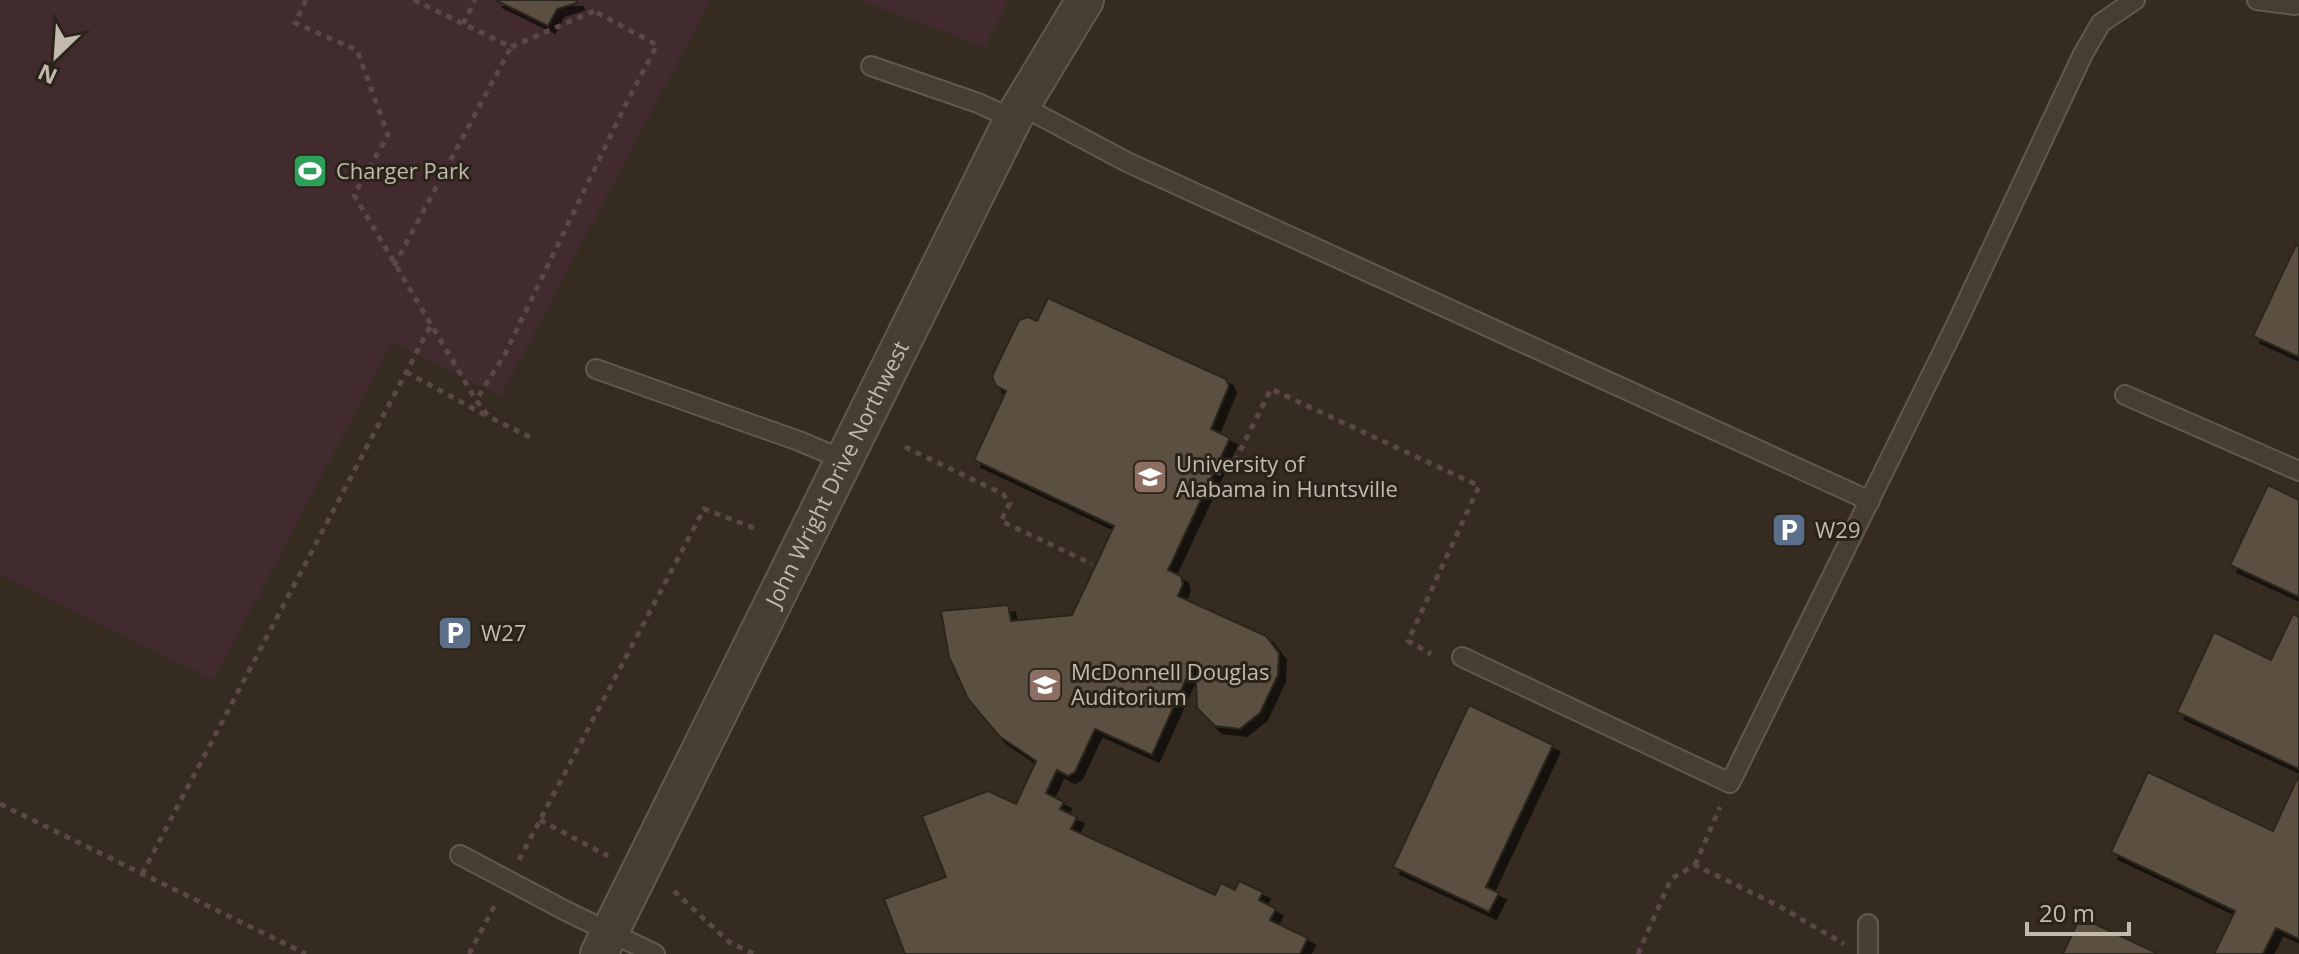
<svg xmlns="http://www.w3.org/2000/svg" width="2299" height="954" font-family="'Open Sans',sans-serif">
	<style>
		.green { fill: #412b2e }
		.building { fill: #5a4f41; stroke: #2c251b; stroke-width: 2; filter: url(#shadow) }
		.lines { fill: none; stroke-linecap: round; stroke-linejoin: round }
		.lane-casing { stroke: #61594d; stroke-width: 22 }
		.street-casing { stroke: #61594d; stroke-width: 40 }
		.path { stroke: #5b4846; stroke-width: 5; stroke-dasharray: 6 6; stroke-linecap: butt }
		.lane { stroke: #463e33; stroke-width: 18 }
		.street { stroke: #463e33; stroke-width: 36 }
		.labels { text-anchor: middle; stroke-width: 6; stroke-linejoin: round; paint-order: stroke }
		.poi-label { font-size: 22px; fill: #c3baad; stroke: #2a2319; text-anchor: start }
		.street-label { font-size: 22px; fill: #c3baad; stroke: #2a2319 }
	</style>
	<defs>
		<filter id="shadow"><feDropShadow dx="7" dy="7" stdDeviation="0" flood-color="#0009"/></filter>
	</defs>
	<rect width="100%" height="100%" fill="#352b20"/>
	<!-- green -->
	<g class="green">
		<polygon points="0,0 711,0 501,396 392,343 214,680 0,575"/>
		<polygon points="858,0 1009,0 985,47"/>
	</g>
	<!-- building -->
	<g class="building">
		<polygon points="495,0 576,0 577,3 557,9 548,26"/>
		<polygon points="2296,245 2299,246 2299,357 2253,336"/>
		<polygon points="1048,298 1226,379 1229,386 1211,429 1230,438 1168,570 1181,576 1183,584 1178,596 1266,636 1279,653 1278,675 1260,713 1240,729 1215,726 1197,708 1196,683 1201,670 1192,666 1152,755 1095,729 1075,772 1068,776 1057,770 1046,793 1064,802 1060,809 1077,817 1071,829 1215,895 1221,883 1235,890 1239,881 1263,892 1259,900 1276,909 1270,920 1308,938 1300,954 905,954 884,899 946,877 922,816 988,791 1016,804 1036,761 999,736 968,699 949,657 941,611 1008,605 1011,621 1072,615 1114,526 974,460 1006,391 996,386 992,376 1019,320 1028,317 1037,321"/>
		<polygon points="2268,485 2299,500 2299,597 2230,565"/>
		<polygon points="2293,614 2299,617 2299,769 2177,712 2214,632 2271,660"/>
		<polygon points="1469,705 1553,745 1486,887 1499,893 1489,912 1393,867"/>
		<polygon points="2148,772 2273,831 2299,775 2299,939 2276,928 2263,954 2214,954 2235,911 2111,852"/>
		<polygon points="2080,917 2159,954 2063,954"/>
	</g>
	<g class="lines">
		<!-- lane casing -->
		<g class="lane-casing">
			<g id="lane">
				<polyline points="2257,0 2295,5"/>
				<polyline points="871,66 978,103 1013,119"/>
				<polyline points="1020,105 1127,162 1870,501"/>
				<polyline points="596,369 799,441 844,460"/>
				<polyline points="2125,395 2299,471"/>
				<polyline points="1462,657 1730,783 1955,327 2083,54 2101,23 2135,0"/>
				<polyline points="460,855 568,912 655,954"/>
				<polyline points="1868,954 1868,924"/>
			</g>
		</g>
		<!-- street casing -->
		<g class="street-casing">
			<g id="street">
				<path id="s1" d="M599,954l414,-835 72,-119"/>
			</g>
		</g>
		<!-- path -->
		<g class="path">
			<polyline points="306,0 295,23 357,50 388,135 354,195 476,400"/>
			<polyline points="414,0 511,47 594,11"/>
			<polyline points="463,24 475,0"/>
			<polyline points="394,266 511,47"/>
			<polyline points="406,372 485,415"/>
			<polyline points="530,437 489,417 476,400 505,354 625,106 657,45 594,11"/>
			<polyline points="905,447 1003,494 1010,503 1001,521 1092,564"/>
			<polyline points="1215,471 1219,473 1235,461 1271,389 1479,486 1408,641 1431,654"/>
			<polyline points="0,804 306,954"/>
			<polyline points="540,820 608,856"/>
			<polyline points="519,860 704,509 754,528"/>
			<polyline points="1695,865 1720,807"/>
			<polyline points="142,874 431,325"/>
			<polyline points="674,891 729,942 754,954"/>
			<polyline points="469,954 497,901"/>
			<polyline points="1638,954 1671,879 1695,865 1779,906 1844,944"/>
		</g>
		<!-- lane -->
		<use href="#lane" class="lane"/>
		<!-- street -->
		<use href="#street" class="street"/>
	</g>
	<!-- icons -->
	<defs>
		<g id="stadium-square" transform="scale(1.8)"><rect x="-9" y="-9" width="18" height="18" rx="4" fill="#2e9e5b" stroke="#2a2319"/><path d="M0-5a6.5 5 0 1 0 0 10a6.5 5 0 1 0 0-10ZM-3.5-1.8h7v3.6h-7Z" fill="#fff"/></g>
		<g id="university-square" transform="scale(1.8)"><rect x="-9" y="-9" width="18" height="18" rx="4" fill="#8d6e63" stroke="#2a2319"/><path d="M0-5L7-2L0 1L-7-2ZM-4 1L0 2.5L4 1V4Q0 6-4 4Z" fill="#fff"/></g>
		<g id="parking-square" transform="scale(1.8)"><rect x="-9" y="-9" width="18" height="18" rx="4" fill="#5c6f8a" stroke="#2a2319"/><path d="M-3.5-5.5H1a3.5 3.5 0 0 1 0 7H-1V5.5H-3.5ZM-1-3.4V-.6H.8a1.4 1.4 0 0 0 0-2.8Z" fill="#fff"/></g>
	</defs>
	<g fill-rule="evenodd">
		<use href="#stadium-square" x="310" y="171"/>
		<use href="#university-square" x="1150" y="477"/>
		<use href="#parking-square" x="1789" y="530"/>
		<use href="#parking-square" x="455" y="633"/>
		<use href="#university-square" x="1045" y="685"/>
	</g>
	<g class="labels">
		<!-- poi labels -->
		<g class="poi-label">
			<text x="336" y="179">Charger Park</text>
			<text x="1176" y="472">University of<tspan x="1176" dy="25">Alabama in Huntsville</tspan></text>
			<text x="1815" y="538">W29</text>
			<text x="481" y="641">W27</text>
			<text x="1071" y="680">McDonnell Douglas<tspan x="1071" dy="25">Auditorium</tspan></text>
		</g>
		<!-- street labels -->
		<g class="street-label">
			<text dy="8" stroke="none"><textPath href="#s1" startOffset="536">John Wright Drive Northwest</textPath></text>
		</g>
	</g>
	<!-- north arrow -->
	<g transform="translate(56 56) rotate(205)" stroke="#2a2319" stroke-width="6" paint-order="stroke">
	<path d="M0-6L14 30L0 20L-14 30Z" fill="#c3baad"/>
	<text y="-12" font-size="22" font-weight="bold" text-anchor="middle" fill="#c3baad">N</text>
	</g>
	<!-- scale -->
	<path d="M2027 922v12h102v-12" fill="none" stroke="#c3baad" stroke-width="4"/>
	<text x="2039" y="922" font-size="24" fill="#c3baad" stroke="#2a2319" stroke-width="6" paint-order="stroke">20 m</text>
</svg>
